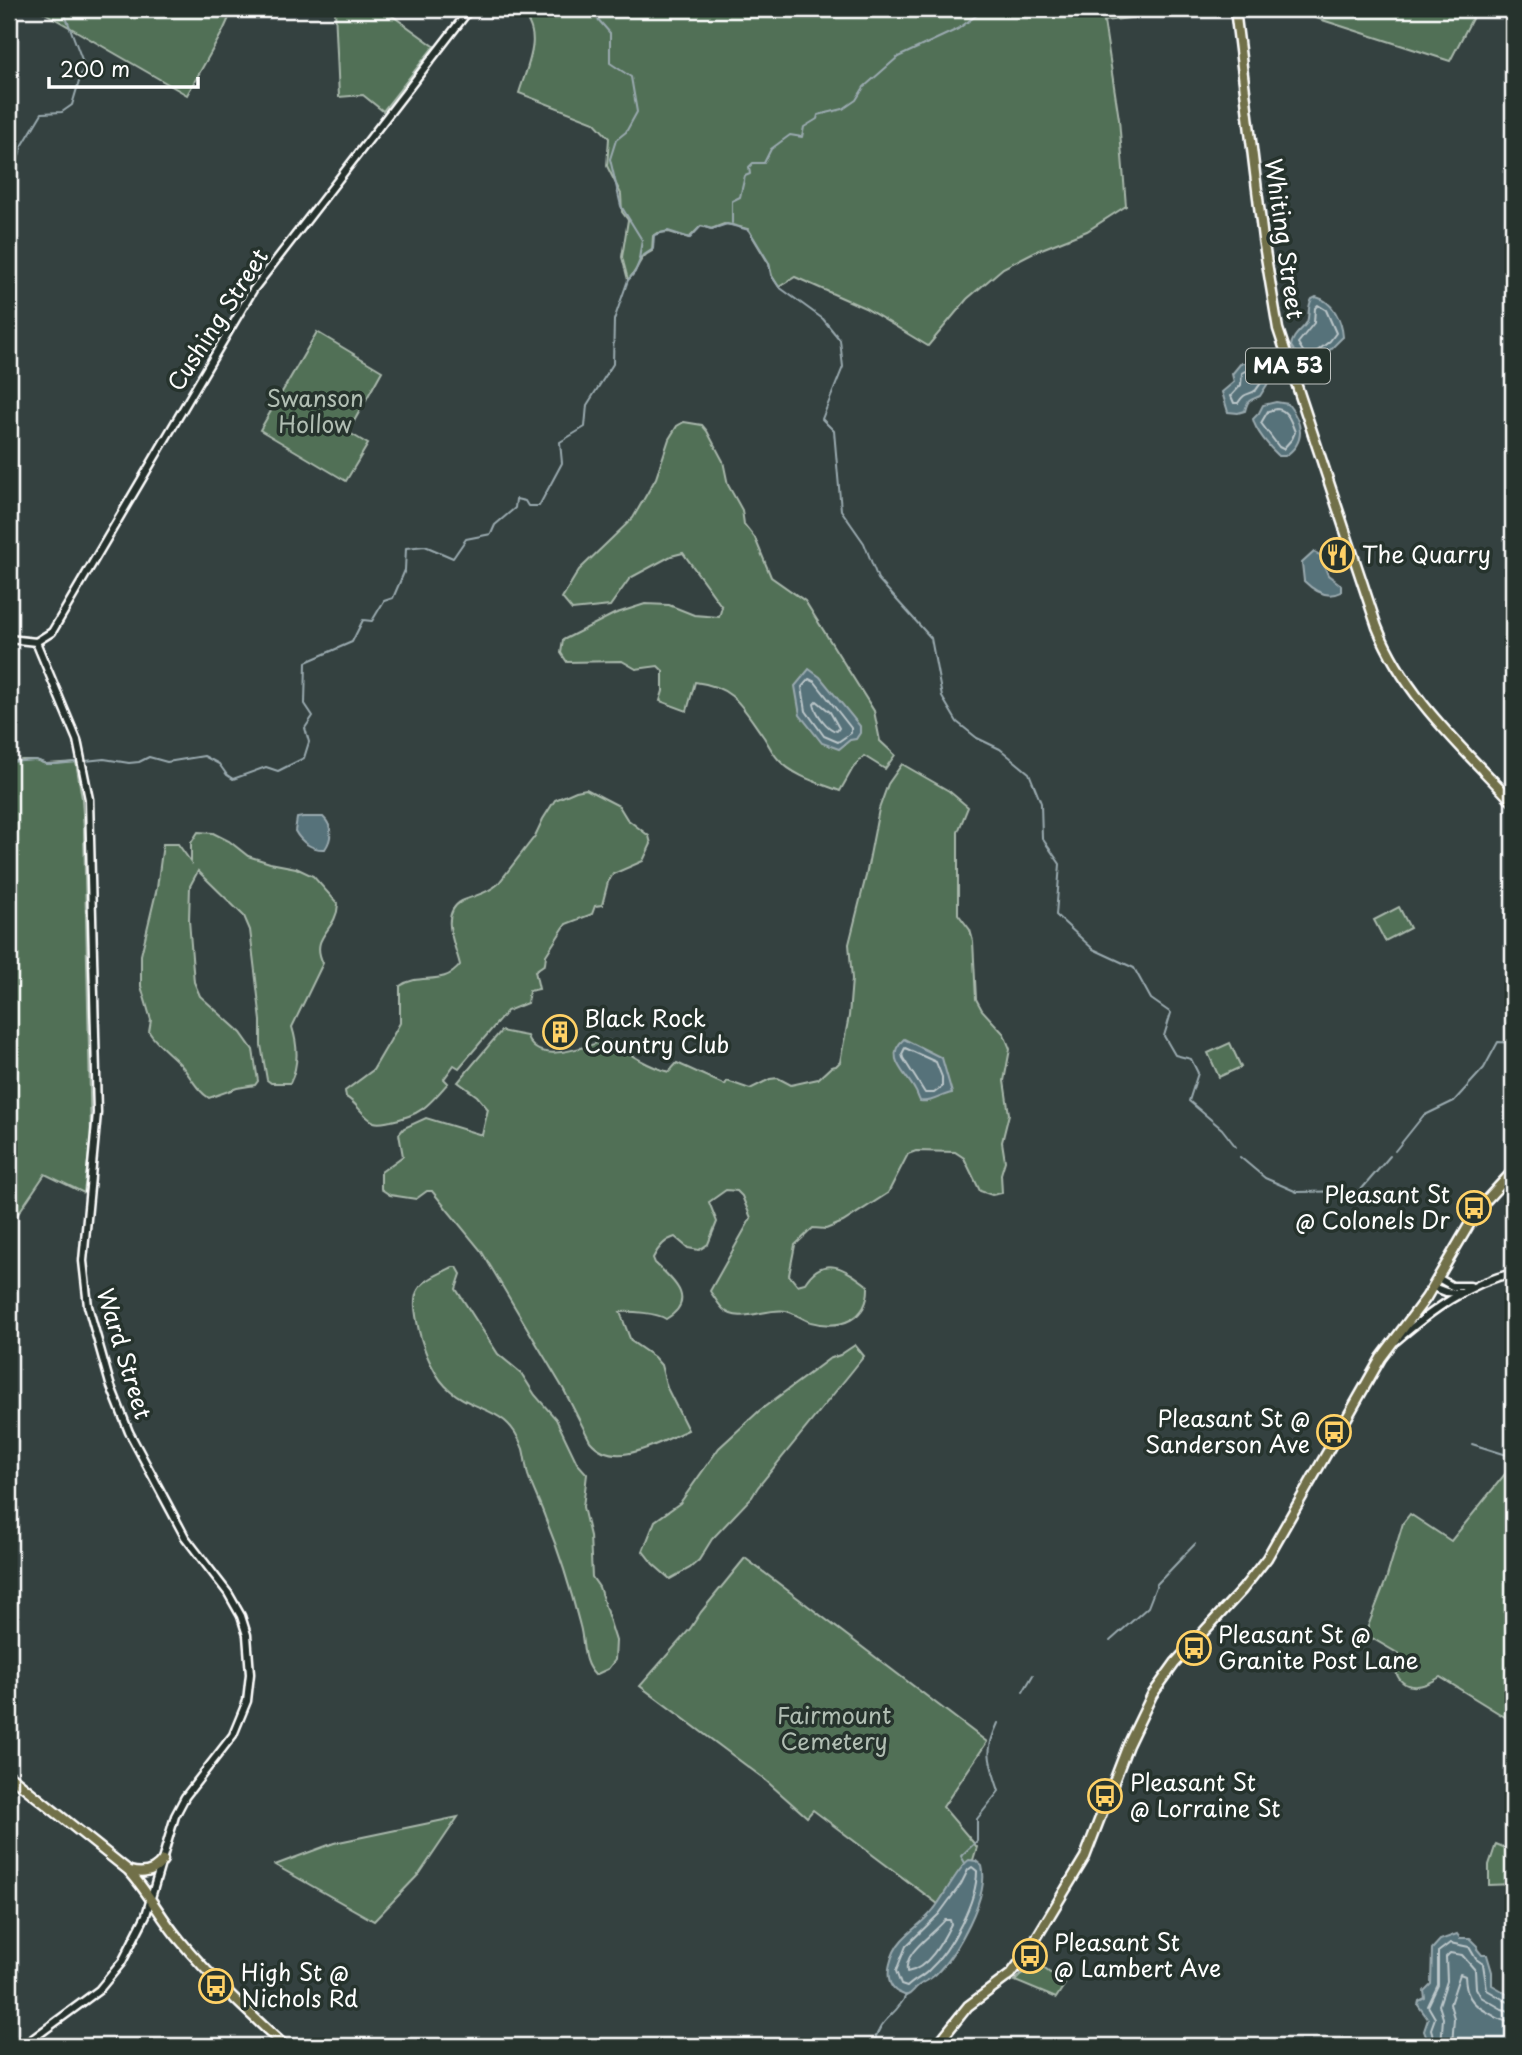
<svg xmlns="http://www.w3.org/2000/svg" width="1522" height="2055" font-family="'Playpen Sans',sans-serif">
	<style>
		.green { fill: #516f57; stroke: #a8b7ab; stroke-width: 2 }
		.water { fill: #57727a; stroke: #9aaaaf; stroke-width: 2 }
		.lines { fill: none; stroke-linecap: round; stroke-linejoin: round }
		.shore { stroke: #bcc7ca; stroke-width: 2 }
		.stream { stroke: #9aaaaf; stroke-width: 2 }
		.minor-casing { stroke: #fff; stroke-width: 11 }
		.major-casing { stroke: #fff; stroke-width: 13 }
		.minor { stroke: #26332d; stroke-width: 6 }
		.major { stroke: #71704a; stroke-width: 8 }
		.labels { text-anchor: middle; stroke-width: 7; stroke-linejoin: round; paint-order: stroke }
		.shield { fill: #26332d; stroke: #bec2c0; stroke-width: 2 }
		.shield-label { font-size: 21px; font-weight: bold; fill: #fff }
		.street-label { font-size: 23px; fill: #fff; stroke: #26332d }
		.park-label { font-size: 23px; fill: #b1beb3; stroke: #26332d }
		.poi-label { font-size: 23px; fill: #fff; stroke: #26332d; text-anchor: start }
	</style>
	<rect width="100%" height="100%" fill="#344140"/>
	<filter id="ink" filterUnits="userSpaceOnUse"><feTurbulence type="fractalNoise" baseFrequency=".0143" numOctaves="2"/><feDisplacementMap in="SourceGraphic" scale="14" xChannelSelector="R" yChannelSelector="G"/><feConvolveMatrix kernelMatrix="1 2 1 2 8 2 1 2 1" color-interpolation-filters="sRGB"/></filter>
	<g filter="url(#ink)">
		<!-- green -->
		<g class="green">
			<polygon points="38,9 233,9 223,31 187,95"/>
			<polygon points="335,9 383,9 434,46 383,111 363,95 339,97"/>
			<path d="M517,9h691l-104,12 15,98 7,87 -39,25 -53,21 -31,16 -36,31 -39,47 -63,-38 -70,-31 -16,10 -7,-11 -3,-12 -21,-35 -16,-4 -8,-1 -13,5 -10,-3 -12,12 -20,-6 -12,1 -4,3 -1,15c-14,6 -13,19 -24,29l-6,-23 6,-37 -6,-8 -1,-18 -14,-28 2,-28 -15,-16 -75,-29c9,-30 27,-61 -2,-84z"/>
			<polygon points="1288,9 1477,9 1450,61"/>
			<polygon points="317,332 382,371 348,432 368,444 346,481 260,430"/>
			<path d="M684,422l18,3 5,6 16,30 5,24 14,25 2,14 11,14 16,39 34,24 69,110 6,30 15,14 -10,14 -21,-13 -11,12 -13,23c-21,-8 -47,-15 -62,-32 -6,-6 -10,-16 -15,-23 -22,-31 -29,-49 -68,-54l-8,29 -27,-10 3,-10v-20l-5,-5 -22,3 -14,-8 -55,1 -6,-9 2,-13 51,-26 31,-10 24,1 25,10 25,2 3,-10 -39,-54 -12,3 -41,22 -20,28 -38,4 -10,-12 17,-28 54,-52 23,-40 13,-39 8,-13z"/>
			<polygon points="22,760 36,760 46,764 76,762 82,798 84,831 91,1137 84,1193 45,1174 9,1227 9,762"/>
			<path d="M902,764l47,27 19,16 -10,25v82l12,16 3,11 3,58 6,11 22,24 6,15 -6,32 5,33 -7,28 3,19 -4,13 1,19 -10,2 -12,-4 -16,-33 -9,-6 -39,-1 -8,3 -20,39 -45,29 -17,7 -13,-1 -18,17 -6,30 8,10 8,-2c19,-30 41,-14 63,3 1,34 -28,44 -57,36 -9,-3 -16,-9 -25,-11 -19,-4 -47,14 -63,-2 -5,-5 -9,-12 -13,-18l41,-73 -9,-22 -5,-5 -11,-1 -17,12 8,20 -9,22 -9,6 -11,-2 -13,-11c-11,3 -17,11 -22,21l2,5c18,17 43,37 11,56 -9,-6 -35,-8 -46,-7l11,29 23,16 7,8 6,23 21,42c-29,12 -73,41 -98,11l-26,-51 -82,-138 -50,-61h-5l-11,8 -26,-4 -9,-6v-17l22,-16 -4,-22 5,-6 22,-10 56,17 6,-26 -11,-13 -19,-14 43,-51 26,5c10,32 59,9 81,4 20,13 38,26 61,32l8,-9 48,22 2,-4 23,8 20,-10 8,-1 13,7 27,-6 13,-12 5,-1 4,-4 9,-46 3,-37 -3,-35 17,-68 13,-67 9,-25z"/>
			<path d="M586,789l33,17 8,13 22,17 2,8 -8,17 -30,13 -5,8 -6,23 -7,1 -3,8 -26,10 -20,31 -1,9 -10,7 4,18 -10,2 -2,12 -20,8 -48,57 -5,-3 -10,14 4,4c-20,23 -27,32 -57,38 -6,1 -12,3 -17,1 -11,-5 -17,-19 -28,-25l-1,-6 28,-21 17,-29 10,-18v-37c20,-14 43,1 60,-21 -4,-19 -22,-51 2,-64 13,-6 25,-7 36,-17l37,-48 8,-17 12,-19 21,-9z"/>
			<path d="M198,832l15,1 16,8 19,15 22,7 26,5 17,8 25,28c-1,28 -29,31 -15,59l-31,64c6,19 7,38 -2,56h-19l-4,-3 -6,-35v-24l-11,-91 -6,-14 -46,-45 -8,15 -1,34 5,62 6,14 41,37 12,17 5,31 -3,4 -18,3 -28,10c-14,-9 -18,-22 -29,-34 -10,-11 -23,-19 -31,-32l2,-12 -10,-34v-31l16,-67 6,-44h15l13,18v-19z"/>
			<polygon points="1399,907 1410,928 1385,941 1374,920"/>
			<polygon points="1230,1043 1241,1067 1219,1077 1208,1053"/>
			<path d="M453,1267h4l4,7 -5,15 42,65 23,19 14,22 21,24 21,44 10,11 -4,33 7,29 2,41 7,10 17,54 -1,19 -7,9 -13,6c-14,-14 -10,-31 -15,-49 -9,-36 -20,-72 -34,-106 -5,-15 -13,-30 -18,-45 -2,-8 -3,-18 -5,-26 -15,-43 -45,-35 -72,-58 -16,-12 -27,-40 -32,-60 -10,-44 -3,-46 34,-64z"/>
			<polygon points="855,1345 864,1356 853,1370 758,1487 752,1497 712,1539 699,1560 690,1568 670,1579 653,1564 643,1551 655,1521 680,1503 719,1448 759,1411 829,1359 840,1355"/>
			<path d="M1513,1464v258l-73,-45c-15,10 -37,16 -44,-5l3,-18 -34,-20 21,-54 17,-57 7,-9 41,27z"/>
			<path d="M745,1558l242,184 -44,65 34,40 -4,13c-13,4 -26,32 -35,44l-125,-94 -6,7 -44,-39 -123,-92 50,-57 11,-17z"/>
			<polygon points="458,1817 420,1873 374,1921 275,1865 334,1843"/>
			<polygon points="1496,1844 1513,1851 1513,1884 1489,1885 1489,1865"/>
			<polygon points="1034,1961 1065,1984 1056,1998 1015,1981"/>
		</g>
		<!-- water -->
		<g class="water">
			<path d="M1316,297c17,4 26,24 27,40 -19,17 -32,43 -52,9 2,-12 11,-15 16,-24 3,-8 0,-15 5,-23z"/>
			<path d="M1263,354l8,1 3,5 1,12 -15,24c-11,5 -12,3 -15,15l-7,2 -10,-1 -6,-20 12,-10 -2,-8 9,-11h7z"/>
			<path d="M1276,402l12,2c15,19 18,38 -3,52h-6c-9,-8 -24,-26 -26,-37l6,-6 4,-8z"/>
			<path d="M1314,552l6,3 8,20 13,10v7c-14,7 -27,-1 -37,-11l-2,-18z"/>
			<polygon points="809,669 820,677 860,726 860,733 856,739 850,740 839,749 822,743 800,715 795,686"/>
			<path d="M303,817h20c10,9 9,22 2,32 -13,1 -24,-7 -30,-18l2,-13z"/>
			<path d="M904,1039l38,19 10,35c-12,2 -19,10 -32,8 -2,-4 -3,-8 -5,-11 -9,-17 -32,-33 -11,-51z"/>
			<path d="M969,1860l7,1 6,5c8,29 -25,87 -46,108 -5,5 -12,8 -18,12 -5,4 -6,8 -12,10 -3,-2 -7,-3 -10,-5 -15,-12 -4,-40 6,-51 10,-11 23,-19 32,-31 9,-11 25,-43 35,-49z"/>
			<polygon points="1457,1934 1460,1938 1470,1938 1478,1946 1477,1949 1482,1955 1487,1955 1492,1972 1492,1985 1513,1997 1513,2046 1422,2046 1427,2039 1424,2031 1428,2019 1418,2005 1419,2001 1425,1998 1424,1991 1431,1984 1432,1949 1440,1940"/>
		</g>
		<g class="lines">
			<!-- shore -->
			<g class="shore">
				<polygon points="1318,305 1326,310 1336,333 1330,341 1311,356 1304,353 1298,343 1314,323 1315,308"/>
				<path d="M1264,361l4,2c0,8 -7,21 -12,27 -7,6 -11,1 -18,13h-4l-3,-7 10,-11 1,-12z"/>
				<path d="M1277,409c11,1 14,13 18,23l-3,7 -9,10 -4,-2 -18,-24 7,-12z"/>
				<polygon points="809,679 815,682 851,728 851,733 838,742 824,736 806,711 802,687"/>
				<path d="M817,701l13,11 9,16 -2,3c-10,-1 -21,-18 -23,-27z"/>
				<polygon points="905,1048 936,1062 942,1077 942,1087 934,1093 925,1093 903,1058 902,1054"/>
				<path d="M972,1867l5,4c0,30 -26,79 -48,99 -6,7 -15,10 -22,17l-6,-2 -5,-14 10,-25 33,-32 22,-30 7,-14z"/>
				<path d="M945,1920h5l1,4c-9,18 -23,45 -44,48 -4,-20 26,-37 38,-52z"/>
				<polyline points="1430,2046 1434,2040 1431,2029 1435,2018 1428,2006 1438,1985 1438,1952 1450,1943 1469,1947 1476,1959 1483,1964 1487,1990 1506,2001 1513,2003"/>
				<polyline points="1441,2046 1443,2018 1439,2005 1447,1981 1446,1957 1450,1953 1462,1955 1475,1970 1476,1988 1481,1997 1502,2009 1513,2012"/>
				<path d="M1452,2046l2,-28 -4,-14 10,-30 5,2c1,18 5,27 22,36 9,5 15,10 26,10"/>
			</g>
			<!-- stream -->
			<g class="stream">
				<polyline points="589,9 610,33 610,63 631,77 637,112 626,132 616,140 610,159 621,206 642,240 639,259"/>
				<polyline points="9,187 13,183 21,148 42,113 62,112 72,105 84,65 63,9"/>
				<polyline points="732,223 732,201 740,197 745,176 750,174 749,167 753,163 764,163 771,149 790,135 802,137 804,127 817,119 818,115 843,109 856,100 864,87 898,57 958,29 985,9"/>
				<polyline points="9,762 36,760 46,764 57,764 104,759 129,763 139,762 149,757 167,762 204,756 219,764 227,775 233,779 266,767 278,771 304,758 309,742 305,728 313,716 305,704 306,662 352,642 363,620 372,621 384,601 393,598 405,570 406,548 425,546 453,558 466,539 491,534 495,525 515,508 516,499 525,501 528,506 539,506 562,463 560,442 585,427 587,405 613,364 614,320 628,280 635,272 641,257 653,249 654,235 668,231 690,238 701,226 712,229 727,224 749,230 769,263 771,275 779,287 823,319 840,340 843,367 822,419 834,431 841,510 864,543 878,579 931,638 942,697 957,722 977,738 1000,749 1029,773 1041,803 1042,838 1060,864 1056,915 1093,949 1134,968 1151,999 1171,1013 1164,1036 1175,1055 1191,1059 1198,1073 1189,1101 1222,1129 1236,1147"/>
				<polyline points="1395,1151 1423,1116 1454,1101 1484,1068 1498,1042 1513,1043"/>
				<polyline points="1240,1157 1265,1178 1297,1192 1360,1191 1390,1156"/>
				<polyline points="1472,1444 1507,1455 1513,1453"/>
				<polyline points="1110,1641 1148,1607 1157,1584 1195,1544"/>
				<polyline points="1023,1692 1033,1675"/>
				<path d="M965,1863l-4,-7 16,-15v-22l22,-28c-10,-31 -15,-38 -1,-68"/>
				<path d="M874,2046c3,-27 24,-31 32,-51"/>
			</g>
			<!-- minor casing -->
			<g class="minor-casing">
				<g id="minor">
					<polyline points="9,639 36,642 52,632 253,290 470,9"/>
					<polyline points="1438,1278 1452,1286 1470,1286"/>
					<polyline points="1433,1287 1446,1292 1461,1293"/>
					<path d="M1396,1341c35,-30 72,-58 117,-68"/>
					<polyline points="23,2046 99,1990 122,1962 146,1915 175,1816 185,1797 233,1735 247,1701 250,1674 247,1635 241,1616 228,1593 185,1537 129,1432 110,1384 88,1306 83,1261 97,1113 89,799 77,740 36,642"/>
				</g>
			</g>
			<!-- major casing -->
			<g class="major-casing">
				<g id="major">
					<path d="M1235,9l28,230 15,90 99,298c28,70 86,121 136,175"/>
					<path d="M9,1775l119,95c20,21 32,47 51,69 32,39 69,73 106,107"/>
					<path d="M130,1871c14,4 25,1 33,-11"/>
					<polyline points="936,2046 968,2006 1011,1974 1029,1950 1085,1857 1128,1745 1152,1695 1175,1663 1242,1590 1267,1558 1381,1358 1426,1298 1479,1208 1513,1171"/>
				</g>
			</g>
			<!-- minor -->
			<use href="#minor" class="minor"/>
			<!-- major -->
			<use href="#major" class="major"/>
		</g>
	</g>
	<!-- icons -->
	<defs>
		<g id="restaurant-ring" transform="scale(1.75)"><circle r="9.5" fill="#26332d" stroke="#ffd166" stroke-width="1.5"/><path d="M-5-6h1v4h1v-4h1v4h1v-4h1v5L-1.5 .5V6h-2V.5L-5-1ZM5-6V6H3V1.5H1.5Q1.5-4 5-6Z" fill="#ffd166"/></g>
		<g id="building-ring" transform="scale(1.75)"><circle r="9.5" fill="#26332d" stroke="#ffd166" stroke-width="1.5"/><path d="M-4-6H4V6H1V3H-1V6H-4ZM-2.5-4.3h1.7v1.8h-1.7ZM.8-4.3h1.7v1.8H.8ZM-2.5-1h1.7V.8h-1.7ZM.8-1h1.7V.8H.8Z" fill="#ffd166"/></g>
		<g id="bus-ring" transform="scale(1.75)"><circle r="9.5" fill="#26332d" stroke="#ffd166" stroke-width="1.5"/><path d="M-5-6H5V4H4V6H2V4H-2V6H-4V4H-5ZM-3.5-4V0h7V-4ZM-3.5 1.2v1.5H-2V1.2ZM2 1.2v1.5H3.5V1.2Z" fill="#ffd166"/></g>
	</defs>
	<g fill-rule="evenodd">
		<use href="#restaurant-ring" x="1337" y="555"/>
		<use href="#building-ring" x="560" y="1032"/>
		<use href="#bus-ring" x="1474" y="1208"/>
		<use href="#bus-ring" x="1334" y="1432"/>
		<use href="#bus-ring" x="1194" y="1648"/>
		<use href="#bus-ring" x="1105" y="1796"/>
		<use href="#bus-ring" x="1030" y="1956"/>
		<use href="#bus-ring" x="216" y="1986"/>
	</g>
	<g class="labels">
		<!-- shield labels -->
		<rect class="shield" x="1246" y="348.5" width="84" height="35" rx="5"/>
		<g class="shield-label">
			<text x="1288" y="373">MA 53</text>
		</g>
		<!-- street labels -->
		<g class="street-label">
			<text transform="translate(1284 239) rotate(82)" y="8">Whiting Street</text>
			<text transform="translate(218 320) rotate(-57)" y="8">Cushing Street</text>
			<text transform="translate(124 1354) rotate(73)" y="8">Ward Street</text>
		</g>
		<!-- park labels -->
		<g class="park-label">
			<text x="315" y="407">Swanson<tspan x="315" dy="26">Hollow</tspan></text>
			<text x="834" y="1724">Fairmount<tspan x="834" dy="26">Cemetery</tspan></text>
		</g>
		<!-- poi labels -->
		<g class="poi-label">
			<text x="1362" y="563">The Quarry</text>
			<text x="584" y="1027">Black Rock<tspan x="584" dy="26">Country Club</tspan></text>
			<text x="1450" y="1203" text-anchor="end">Pleasant St<tspan x="1450" dy="26">@ Colonels Dr</tspan></text>
			<text x="1310" y="1427" text-anchor="end">Pleasant St @<tspan x="1310" dy="26">Sanderson Ave</tspan></text>
			<text x="1218" y="1643">Pleasant St @<tspan x="1218" dy="26">Granite Post Lane</tspan></text>
			<text x="1130" y="1791">Pleasant St<tspan x="1130" dy="26">@ Lorraine St</tspan></text>
			<text x="1054" y="1951">Pleasant St<tspan x="1054" dy="26">@ Lambert Ave</tspan></text>
			<text x="241" y="1981">High St @<tspan x="241" dy="26">Nichols Rd</tspan></text>
		</g>
	</g>
	<!-- margin -->
	<rect width="1522" height="2055" fill="none" stroke="#26332d" stroke-width="35"/>
	<rect x="18" y="18" width="1487" height="2020" fill="none" stroke="#fff" stroke-width="2.5" filter="url(#ink)"/>
	<!-- scale -->
	<path d="M49 77v10h149v-10" fill="none" stroke="#ffffff" stroke-width="3.5"/>
	<text x="60" y="77" font-size="21" fill="#ffffff" stroke="#26332d" stroke-width="5" paint-order="stroke">200 m</text>
</svg>
